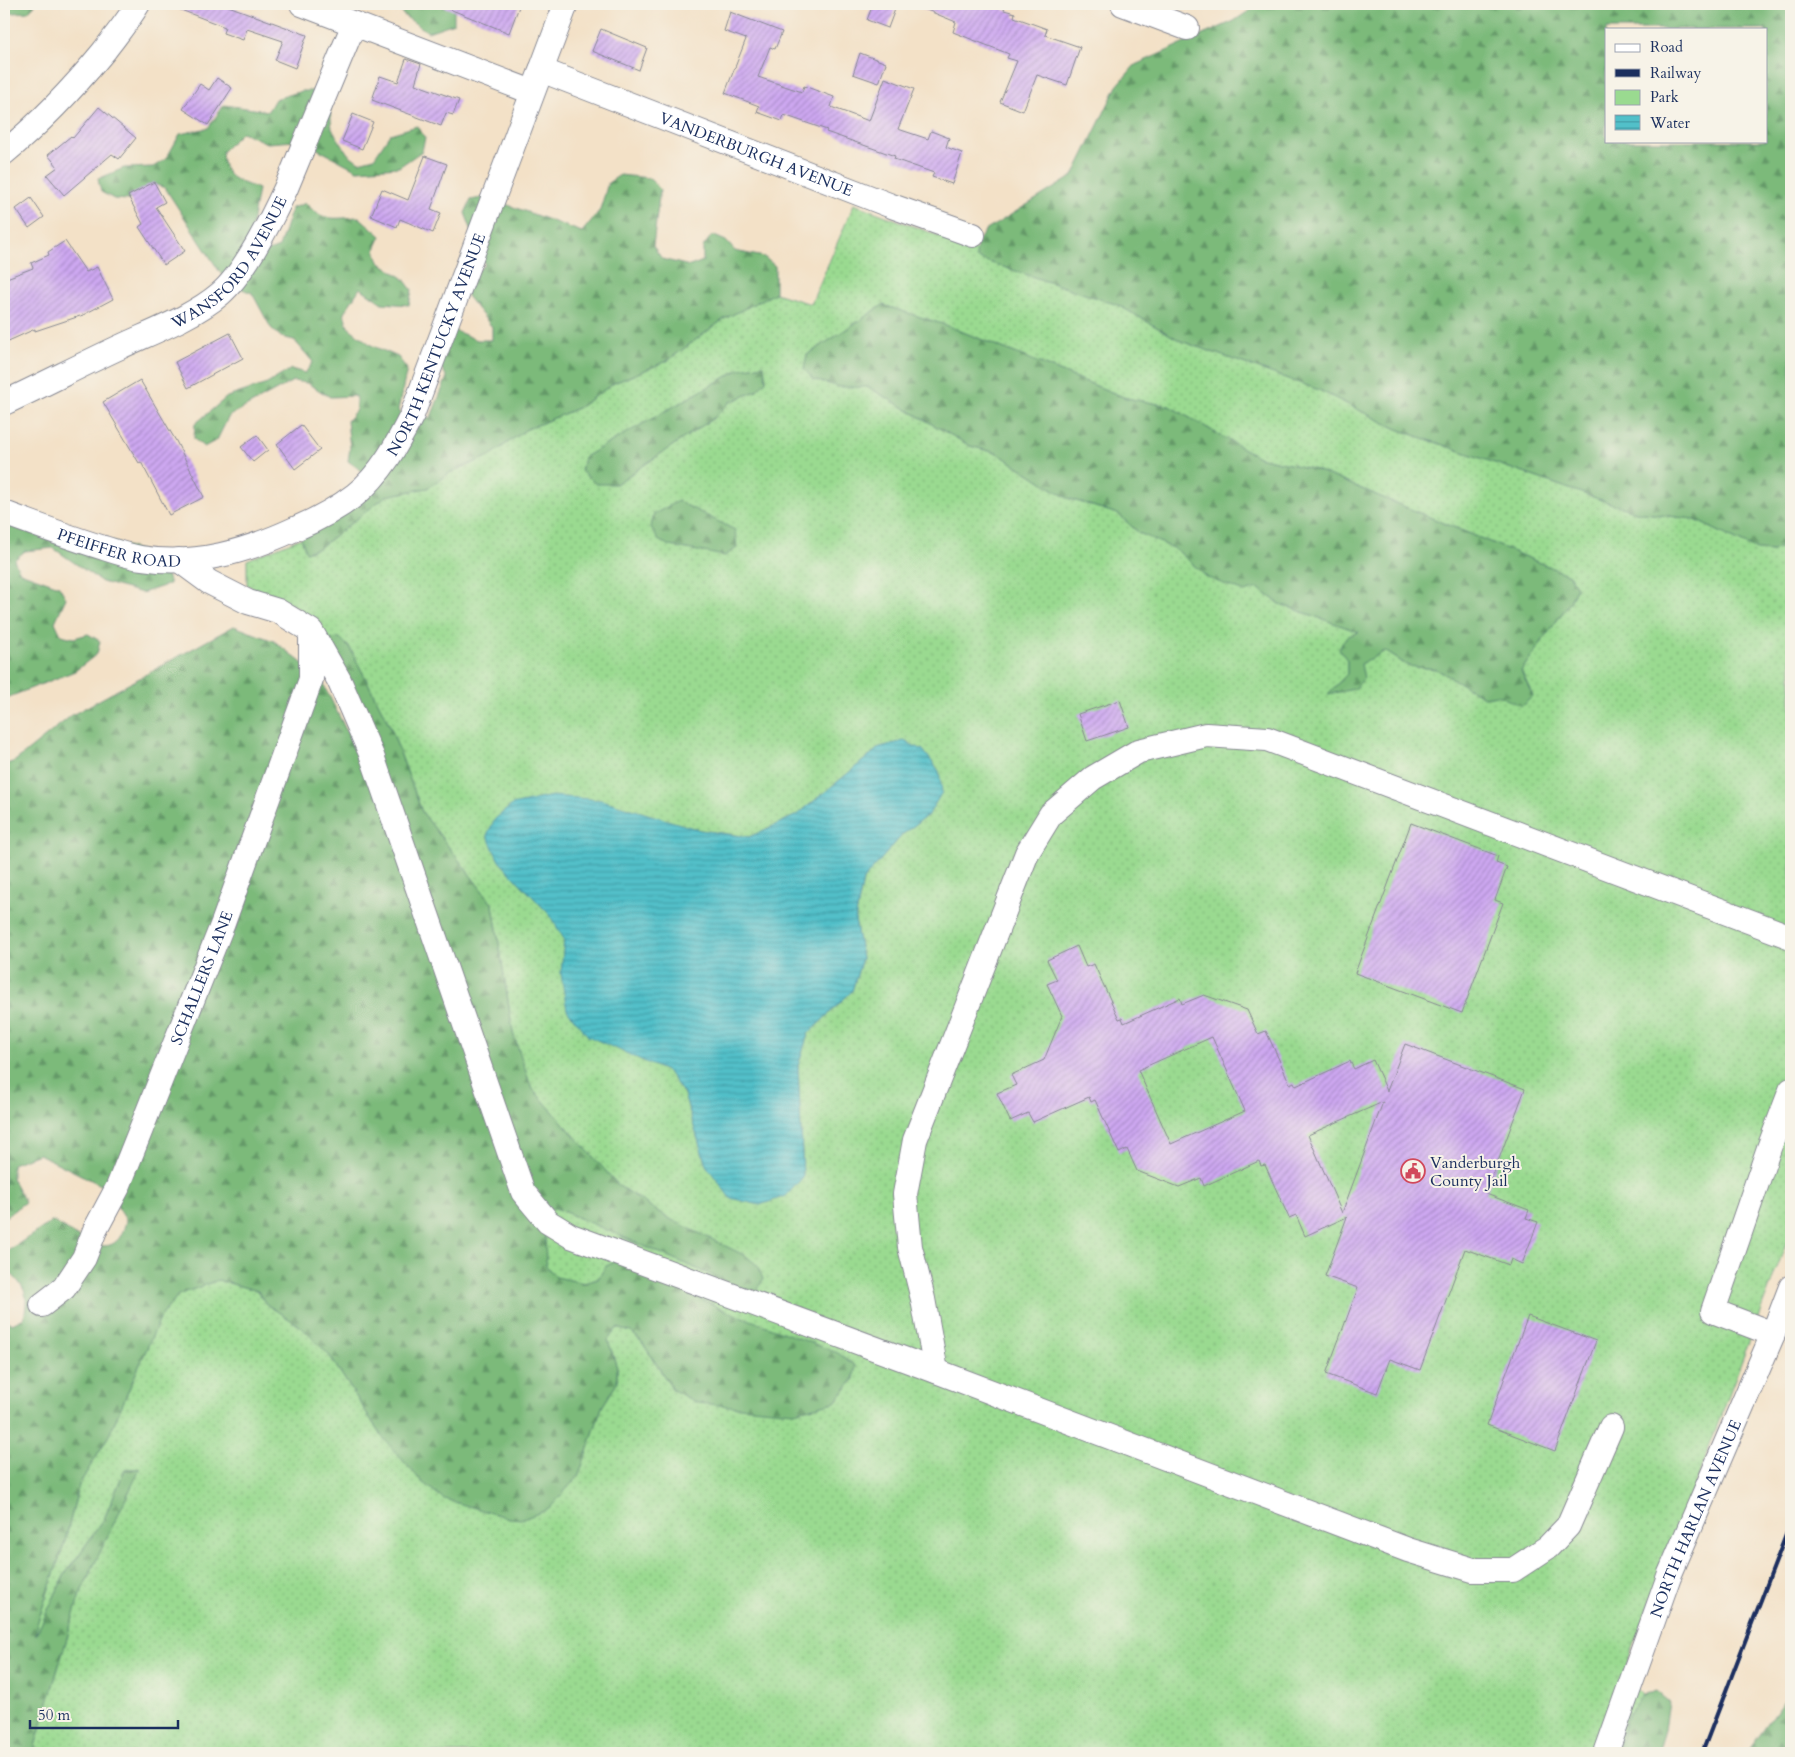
<svg xmlns="http://www.w3.org/2000/svg" width="1795" height="1757" font-family="Cardo,serif">
	<style>
		.green { fill: url(#green-dots); stroke: #5a8477; fill-rule: evenodd }
		.forest { fill: url(#forest-firs); stroke: #4b746c; fill-rule: evenodd }
		.water { fill: url(#water-rules); stroke: #367894 }
		.building { fill: url(#building-hatch); fill-rule: evenodd }
		.lines { fill: none; stroke-linecap: round; stroke-linejoin: round }
		.minor-casing { stroke: #878892; stroke-width: 26 }
		.minor { stroke: #fff; stroke-width: 24 }
		.rail { stroke: #1b2f5e; stroke-width: 4 }
		.labels { text-anchor: middle; stroke-width: 4; stroke-linejoin: round; paint-order: stroke }
		.street-label { font-size: 16px; fill: #1b2f5e; stroke: #f7f3e8 }
		.poi-label { font-size: 16px; fill: #1b2f5e; stroke: #f7f3e8; text-anchor: start }
	</style>
	<defs>
		<pattern id="green-dots" width="8" height="8" patternUnits="userSpaceOnUse" patternTransform="scale(1.25)"><rect width="8" height="8" fill="#9ada90"/><path d="M2 2h.1M6 6h.1" fill="none" stroke="#84bb7f" stroke-width="1.8" stroke-linecap="round"/></pattern>
		<pattern id="forest-firs" width="22" height="20" patternUnits="userSpaceOnUse" patternTransform="scale(1.25)"><rect width="22" height="20" fill="#7bba7a"/><path d="M5 1l3.5 6h-7zM16 11l3.5 6h-7z" fill="#649867"/></pattern>
		<pattern id="water-rules" width="6" height="5" patternUnits="userSpaceOnUse" patternTransform="scale(1.25)"><rect width="6" height="5" fill="#52c0c9"/><path d="M0 2.5h6" fill="none" stroke="#439ca6"/></pattern>
		<pattern id="building-hatch" width="6" height="6" patternUnits="userSpaceOnUse" patternTransform="scale(1.25)"><rect width="6" height="6" fill="#cea8f1"/><path d="M-1 1l2-2M0 6l6-6M5 7l2-2" fill="none" stroke="#a689c6"/></pattern>
	</defs>
	<rect width="100%" height="100%" fill="#f7f3e8"/>
	<filter id="ink" filterUnits="userSpaceOnUse"><feTurbulence type="fractalNoise" baseFrequency=".02" numOctaves="2"/><feDisplacementMap in="SourceGraphic" scale="10" xChannelSelector="R" yChannelSelector="G"/><feConvolveMatrix kernelMatrix="1 2 1 2 8 2 1 2 1" color-interpolation-filters="sRGB"/></filter>
	<filter id="wash" filterUnits="userSpaceOnUse"><feTurbulence type="fractalNoise" baseFrequency=".0096" numOctaves="4" result="noise"/><feDisplacementMap in="SourceGraphic" scale="20" xChannelSelector="R" yChannelSelector="G"/><feGaussianBlur stdDeviation="1.12" result="paint"/><feColorMatrix in="noise" values="0 0 0 0 0 0 0 0 0 0 0 0 0 0 0 0 0 1.4 0 .05"/><feComposite in="paint" operator="in"/></filter>
	<g filter="url(#wash)">
		<rect width="100%" height="100%" fill="#f3e1c7"/>
		<!-- green -->
		<path class="green" d="M854,204l123,46v8l141,47 63,36 138,49 78,39 239,83 57,7 64,31 15,1 19,-8v688l-168,443 20,20 -17,23 -8,36h-1585l47,-159 59,-125h-14l-21,50 -40,57 -29,62 2,-14 28,-83 14,-56 30,-50 51,-117 18,-23 40,-15 40,11 8,13 34,22 29,29 54,83 196,37 23,-68 15,-24v-15l-9,-28 9,-12 14,4 11,10 31,48 162,12 19,-23 1,-13 -131,-56 -91,-45 -27,1 -8,13 -14,4 -29,-6 -9,-11 -2,-56 14,-1 186,80 -76,-71 -49,-32 -88,-99 -18,-54 -20,-128 -71,-93 -32,-86 -40,-78 -24,-9 -11,-16 -17,-15 -51,-23v-25l54,-22 18,10 67,-52 41,-8 24,-16 39,-16 35,-26 53,-22 36,-25 53,-22 57,-42 51,-26 36,11zM883,305l65,21 178,72 43,8 89,51 58,13 253,105 7,13 -6,14 -49,69 12,25 -36,-1 -13,2 -48,-28 -28,-3 -23,-15 -24,13 -32,29 18,-19v-14l13,-28 -80,-28 -22,-16 -50,-10 -31,-28 -38,-17 -21,-19 -51,-16 -70,-45 -27,-7 -102,-59 -64,-18 3,-14zM764,365l-8,26 -26,11 -15,15 -99,67 -31,-27 155,-88zM904,742l19,8 6,64 -26,20 -40,46 -8,40 7,38 -10,33 -44,43 -10,32 5,111 -97,-12 -22,-71 -16,-22 -27,-13 -80,-85 4,-35 -16,-25 -50,-53 201,-31 49,7 48,-22 83,-68z"/>
		<!-- forest -->
		<g class="forest">
			<polygon points="4,4 36,4 28,12 13,13 4,12"/>
			<polygon points="398,4 449,4 454,9 454,23 428,32 403,15"/>
			<path d="M1259,4h532v539l-19,8 -15,-1 -64,-31 -57,-7 -239,-83 -78,-39 -138,-49 -63,-36 -142,-47 1,-15 8,-12 88,-55 44,-90 18,-21 99,-44zM1606,29h160v112h-160z"/>
			<path d="M302,91h15l12,9 3,29 16,25 11,8 15,-4 16,-24 27,-8 8,12 -3,13 -23,16 -42,3 -49,-26 -13,-3 -28,2 -25,-11 -20,20c1,27 13,27 36,37l-7,41 3,15 12,7 13,-5 13,-39 14,-5c17,20 29,15 53,14l22,19 -6,13 4,13 24,16 9,12 -3,15 -27,-2 -22,-15 -16,25 4,14 23,18 27,12 9,12 -9,41 7,13 26,-6 16,-40 -7,-11 11,-37 26,11h15v-13l-25,-31 -4,-14 22,-17 -20,-52 6,-13 15,-3 96,35 18,-22 8,-27 12,-8 29,3 11,11 -7,57 9,13 28,7 13,-5v-14l9,-12 14,6 9,10 29,6 11,9v27l-51,26 -57,42 -53,22 -36,25 -53,22 -35,26 -39,16 -24,16 -41,8 -67,52 -13,4 -5,-14 68,-62 -21,-15 2,-13 -3,-27 9,-11v-14l-26,1 -23,-14 -14,-2 -64,35 -12,24 -13,7 -10,-8 1,-15 32,-27 40,-13 24,-15 14,4 8,-11 -19,-22 -13,-3 -10,-9 -19,-35 -25,-10 -62,-95 -14,-5 -23,17 -14,-1 -13,-7 -3,-13 26,-11 29,-1 13,-8 14,-25 28,-6 16,-23 44,6 7,-12z"/>
			<polygon points="883,305 948,326 1126,398 1169,406 1258,457 1316,470 1569,575 1576,588 1570,602 1521,671 1533,696 1522,706 1497,695 1484,697 1436,669 1408,666 1385,651 1361,664 1364,678 1355,689 1328,694 1347,674 1347,660 1339,649 1346,637 1359,632 1280,604 1258,588 1245,592 1208,578 1177,550 1139,533 1118,514 1067,498 997,453 970,446 868,387 840,387 814,380 804,369 807,355"/>
			<polygon points="764,365 766,381 756,391 730,402 715,417 616,484 596,484 581,471 584,457 740,369"/>
			<polygon points="678,501 735,530 737,548 725,556 670,546 658,540 651,527 654,514"/>
			<polygon points="4,507 161,557 170,584 142,593 102,582 53,548 25,551 14,560 20,572 59,586 66,598 55,622 61,635 74,638 88,634 100,641 97,654 75,671 4,699"/>
			<path d="M234,626l40,15 46,36 25,51 8,13 -27,-102 14,-1 10,10 40,78 32,86 71,93 20,128 18,54 88,99 49,32 78,38 11,9 6,14 -6,12 -13,-2 -186,-80 -14,1 2,56 10,11 28,6 14,-4 8,-13 13,-6 14,6 91,44 114,43 18,13 -3,14 -18,22 -41,10 -97,-9 -24,-13 -31,-48 -11,-10 -14,-4 -9,12 9,28v15l-15,24 -23,68 -30,34 -26,10 -14,-1 -65,-19 -22,-17 -39,-44 -54,-83 -29,-29 -34,-22 -8,-13 -40,-11 -40,15 -18,23 -51,117 -30,50 -14,56 -28,83 -1,11 28,-59 40,-57 21,-50h15l-60,125 -47,159h-29v-434l8,5 12,-6c6,-29 -1,-31 -19,-51l1,-15 47,-31c24,15 64,48 73,-1l-21,-33 -66,-33 -27,10v14l13,24 -21,16v-453l11,-4 57,-46z"/>
			<polygon points="1657,1692 1669,1702 1665,1730 1658,1753 1618,1753 1626,1717 1643,1694"/>
			<polygon points="1791,1697 1791,1753 1746,1753 1785,1699"/>
		</g>
		<!-- water -->
		<polygon class="water" points="904,741 923,750 939,771 942,792 929,814 903,834 863,880 855,920 862,958 852,991 808,1034 798,1066 803,1177 786,1196 760,1205 730,1198 706,1165 684,1094 668,1072 588,1036 567,1010 561,974 564,939 549,914 499,861 487,835 495,819 512,805 552,796 602,800 700,830 749,837 797,815 880,747"/>
		<g id="blocks">
			<!-- building -->
			<g class="building">
				<polygon points="168,4 223,4 307,35 295,68 275,60 283,41 247,29 243,40 223,33 225,27 168,5"/>
				<polygon points="437,4 520,4 509,33"/>
				<polygon points="873,4 897,4 888,28 867,20"/>
				<polygon points="912,4 1006,4 1004,10 1015,13 1014,17 1047,29 1045,35 1080,47 1067,85 1037,75 1023,111 1000,102 1017,61 1007,58 1009,54 953,32 956,22"/>
				<polygon points="730,12 782,32 775,49 770,47 758,77 802,92 804,86 834,97 831,107 869,121 885,78 914,89 898,129 928,139 931,131 949,138 946,147 962,153 952,184 932,177 934,173 894,159 895,156 826,132 827,130 784,115 782,121 757,112 759,106 725,93 746,39 724,31"/>
				<polygon points="601,29 647,48 639,70 592,51"/>
				<polygon points="860,53 886,63 879,83 853,74"/>
				<polygon points="406,59 421,64 415,84 459,100 453,115 446,113 441,126 372,100 380,76 398,82"/>
				<polygon points="217,78 232,88 208,125 183,109 200,84 209,90"/>
				<polygon points="99,107 136,138 119,159 112,154 64,195 47,175 58,167 48,155 71,136 73,138"/>
				<polygon points="353,114 373,122 362,149 342,141"/>
				<polygon points="425,156 447,164 431,209 441,213 433,233 400,219 397,227 371,216 382,189 408,200"/>
				<polygon points="154,182 165,202 156,207 185,251 164,265 139,227 143,224 128,196"/>
				<polygon points="31,198 44,217 29,228 16,209"/>
				<polygon points="65,241 86,272 97,267 113,299 83,315 35,331 35,329 4,343 4,279 33,268 31,263 49,255 48,252"/>
				<polygon points="230,333 243,358 188,388 175,362"/>
				<polygon points="140,380 176,441 204,497 169,515 141,462 139,463 103,402"/>
				<polygon points="301,425 320,450 295,469 277,444"/>
				<polygon points="257,435 268,450 253,462 241,447"/>
				<polygon points="1120,700 1129,727 1087,741 1078,714"/>
				<polygon points="1411,823 1498,856 1496,863 1507,867 1495,900 1503,903 1462,1013 1355,973"/>
				<path d="M1077,946l9,21 8,-3 25,55 3,-1 2,5 56,-25 2,6 22,-9 43,15 11,24 8,-3 24,53 4,-2 2,4 54,-25 4,8 19,-9 14,31 18,-47 120,45 -39,105 43,16 -3,8 12,4 -16,42 -11,-5 -2,6 -44,-16 -45,121 -30,-11 -13,34 -51,-19 32,-86 -33,-12 22,-59 -42,19 -9,-21 -7,3 -24,-53 -4,1 -2,-5 -55,25 -3,-8 -22,9 -42,-16 -10,-22 -8,4 -24,-53 -4,2 -2,-5 -56,25 -5,-9 -18,8 -13,-28 19,-8 -5,-10 33,-15 18,-44 -15,-32 10,-4 -10,-20zM1212,1037l33,74 -74,33 -33,-74zM1383,1102l-18,49 -23,62 -34,-78z"/>
				<polygon points="1528,1316 1596,1341 1555,1451 1487,1425"/>
			</g>
		</g>
	</g>
	<g filter="url(#ink)">
		<use href="#blocks" fill-opacity="0" stroke="#878892" stroke-width="1"/>
		<g class="lines">
			<!-- minor casing -->
			<g class="minor-casing">
				<g id="minor">
					<polyline points="302,4 532,92"/>
					<polyline points="1123,4 1187,28"/>
					<path id="s1" d="M541,70l348,135 84,30"/>
					<path d="M4,153c39,-32 68,-63 100,-102 12,-16 24,-30 34,-47"/>
					<path id="s2" d="M4,403c39,-18 77,-38 116,-56 32,-15 73,-30 100,-53 25,-21 52,-76 66,-106l68,-164"/>
					<path id="s3" d="M4,513c33,12 66,25 100,35 12,4 24,8 37,10 54,9 106,-7 154,-29 21,-9 42,-20 60,-34 26,-21 42,-50 57,-80l154,-411"/>
					<polyline points="179,560 209,582 248,602 278,611 311,631 339,680 372,756 523,1192 548,1222 571,1236 936,1371 1408,1550 1473,1570 1513,1570 1548,1547 1568,1526 1611,1427"/>
					<path id="s4" d="M42,1305l22,-17 20,-30 11,-28 23,-43 105,-264 88,-244v-47"/>
					<polyline points="1773,1334 1713,1311 1769,1148 1791,1090"/>
					<polyline points="936,1371 923,1299 910,1247 905,1194 915,1140 1027,853 1051,814 1093,778 1139,751 1206,735 1267,739 1791,937"/>
					<path id="s5" d="M1606,1753l63,-177 104,-242 18,-47"/>
				</g>
			</g>
			<!-- minor -->
			<use href="#minor" class="minor"/>
			<!-- rail -->
			<polyline class="rail" points="1702,1753 1791,1522"/>
		</g>
	</g>
	<!-- icons -->
	<defs>
		<g id="civic-ring" transform="scale(1.25)"><circle r="9.5" fill="#f7f3e8" stroke="#d1495b" stroke-width="1.5"/><path d="M-.6-6.5H3V-4.5H.6V-3L4-1V1h2V6H-6V1h2V-1L-.6-3ZM-1.2 2.5V6h2.4V2.5Z" fill="#d1495b"/></g>
	</defs>
	<g fill-rule="evenodd">
		<use href="#civic-ring" x="1413" y="1171"/>
	</g>
	<g class="labels">
		<!-- street labels -->
		<g class="street-label">
			<text dy="6" stroke="none"><textPath href="#s1" startOffset="231">VANDERBURGH AVENUE</textPath></text>
			<text dy="6" stroke="none"><textPath href="#s2" startOffset="272">WANSFORD AVENUE</textPath></text>
			<text dy="6" stroke="none"><textPath href="#s3" startOffset="546">NORTH KENTUCKY AVENUE</textPath></text>
			<text dy="6" stroke="none"><textPath href="#s3" startOffset="121">PFEIFFER ROAD</textPath></text>
			<text dy="6" stroke="none"><textPath href="#s4" startOffset="368">SCHALLERS LANE</textPath></text>
			<text dy="6" stroke="none"><textPath href="#s5" startOffset="251">NORTH HARLAN AVENUE</textPath></text>
		</g>
		<!-- poi labels -->
		<g class="poi-label">
			<text x="1430" y="1168">Vanderburgh<tspan x="1430" dy="18">County Jail</tspan></text>
		</g>
	</g>
	<!-- margin -->
	<rect width="1795" height="1757" fill="none" stroke="#f7f3e8" stroke-width="20"/>
	<!-- legend -->
	<rect x="1605" y="28" width="162" height="115" fill="#f7f3e8" stroke="#9fa5b1"/>
	<rect x="1615" y="44" width="25" height="8" fill="#ffffff" stroke="#9fa5b1"/>
	<text x="1650" y="52" font-size="15" fill="#1b2f5e">Road</text>
	<rect x="1615" y="69" width="25" height="8" fill="#1b2f5e" stroke="#9fa5b1"/>
	<text x="1650" y="78" font-size="15" fill="#1b2f5e">Railway</text>
	<rect x="1615" y="90" width="25" height="15" fill="#9ada90" stroke="#9fa5b1"/>
	<text x="1650" y="102" font-size="15" fill="#1b2f5e">Park</text>
	<rect x="1615" y="115" width="25" height="15" fill="url(#water-rules)" stroke="#9fa5b1"/>
	<text x="1650" y="128" font-size="15" fill="#1b2f5e">Water</text>
	<!-- scale -->
	<path d="M30 1720v8h148v-8" fill="none" stroke="#1b2f5e" stroke-width="2.5"/>
	<text x="38" y="1720" font-size="15" fill="#1b2f5e" stroke="#f7f3e8" stroke-width="4" paint-order="stroke">50 m</text>
</svg>
